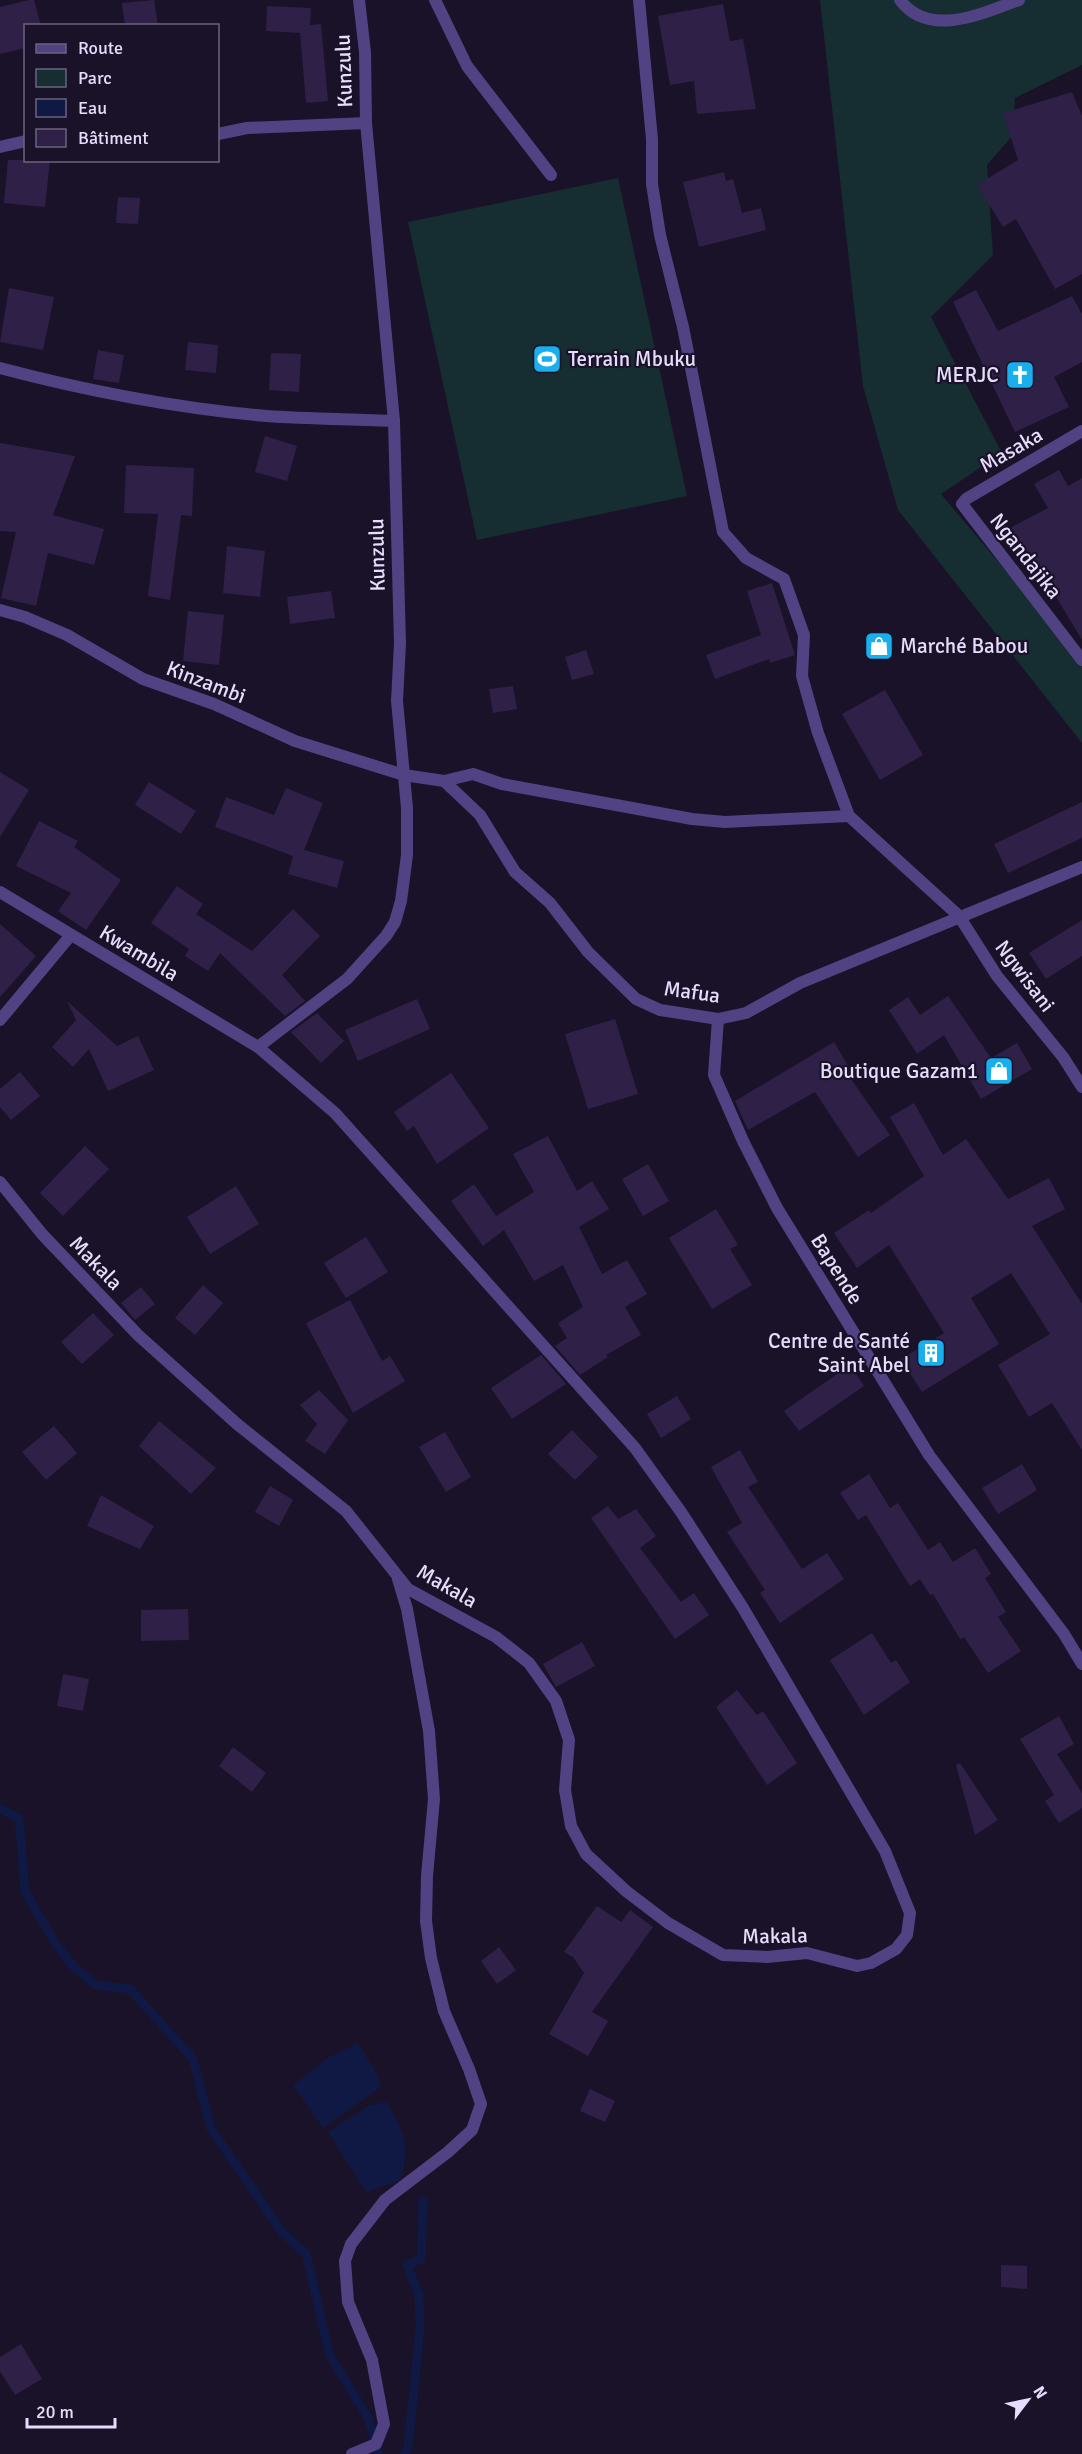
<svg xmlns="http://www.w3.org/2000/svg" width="1082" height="2454" font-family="Signika,sans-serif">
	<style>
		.green { fill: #162d31 }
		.water { fill: #0f1944 }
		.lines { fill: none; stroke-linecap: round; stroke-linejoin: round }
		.stream { stroke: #0f1944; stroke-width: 9 }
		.building { fill: #2f2047 }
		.service { stroke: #504283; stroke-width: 12 }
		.minor { stroke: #504283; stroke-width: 12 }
		.labels { text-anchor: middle; stroke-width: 4.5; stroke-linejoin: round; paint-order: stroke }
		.street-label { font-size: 21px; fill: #e6dcfc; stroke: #1a1228 }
		.poi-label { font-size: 21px; fill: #e6dcfc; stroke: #1a1228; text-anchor: end }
	</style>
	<rect width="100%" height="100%" fill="#1a1228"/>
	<!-- green -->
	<g class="green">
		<polygon points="820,0 1082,0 1082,65 1015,98 1013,135 987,165 993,255 931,317 1002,453 941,494 1082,661 1082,743 898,510 863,386"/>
		<polygon points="618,178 687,496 477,540 408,222"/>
	</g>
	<!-- water -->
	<g class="water">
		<polygon points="358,2043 377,2074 381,2087 323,2128 293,2085 329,2057"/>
		<path d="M387,2102c17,29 24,46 13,79l-34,11 -38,-60 42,-27z"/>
	</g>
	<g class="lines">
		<!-- stream -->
		<g class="stream">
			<polyline points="0,1809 19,1818 25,1891 55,1943 74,1967 96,1985 130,1989 193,2059 211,2129 283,2233 306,2254 330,2356 369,2419 378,2454"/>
			<polyline points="404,2454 408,2448 420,2329 419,2295 407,2265 421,2259 423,2201"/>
		</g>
	</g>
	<!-- building -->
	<g class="building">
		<polygon points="29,0 34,0 41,26 26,26 26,48 0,54 0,7"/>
		<polygon points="154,0 158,26 125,26 122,3"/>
		<polygon points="723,4 730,41 743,39 756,109 697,114 694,81 670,85 658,16"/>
		<polygon points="267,6 311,8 310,25 321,24 328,101 306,103 300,33 266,31"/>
		<polygon points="1072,92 1082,116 1082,274 1055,289 1016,219 1003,227 977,185 1018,160 1003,113"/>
		<polygon points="8,160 50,160 45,207 4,203"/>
		<polygon points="724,172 726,181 733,179 742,213 761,208 766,230 699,247 683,182"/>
		<polygon points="118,197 140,198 138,224 116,223"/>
		<polygon points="9,288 54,297 43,350 0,342"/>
		<polygon points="976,290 998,331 1072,296 1082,314 1082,362 1054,377 1069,407 1015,432 953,302"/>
		<polygon points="188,342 218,345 216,373 185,370"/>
		<polygon points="98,350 124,355 119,383 93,379"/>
		<polygon points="271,353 301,354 299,392 269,390"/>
		<polygon points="265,436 297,446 287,481 255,472"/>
		<polygon points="0,443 75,456 53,515 104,529 94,565 48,553 36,606 1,598 16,532 0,531"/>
		<polygon points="126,465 194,468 192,516 181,515 170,600 148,596 158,514 124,513"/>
		<polygon points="1059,470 1068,486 1082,478 1082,640 1050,587 1045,589 1031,566 1027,568 1006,530 1048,508 1034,484"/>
		<polygon points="227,546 265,551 260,597 223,593"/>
		<polygon points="772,583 795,655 770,663 769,659 715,679 706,655 761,635 747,591"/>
		<polygon points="331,591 335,618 290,624 287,597"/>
		<polygon points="188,611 224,615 219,665 183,661"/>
		<polygon points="586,650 594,674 572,680 565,657"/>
		<polygon points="513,686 517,709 493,713 489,689"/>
		<polygon points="885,690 923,755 880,780 842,714"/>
		<polygon points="0,772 29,790 0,837"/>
		<polygon points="149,782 196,811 181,834 135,805"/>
		<polygon points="286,788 323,803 304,850 344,861 337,888 288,874 293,856 215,827 226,797 274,815"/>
		<polygon points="1082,802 1082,838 1008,873 994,844"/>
		<polygon points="39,821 78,841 74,847 121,880 86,930 58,911 71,893 16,866"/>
		<polygon points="177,886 203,904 196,914 252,951 293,909 320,936 282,975 305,1001 285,1016 220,953 208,971 185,956 189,949 151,923"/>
		<polygon points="1082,920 1082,956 1046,979 1029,953"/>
		<polygon points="0,924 36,956 0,997"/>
		<polygon points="948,996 991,1058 1017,1043 1032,1069 981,1099 944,1035 917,1054 889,1010 908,997 920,1015"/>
		<polygon points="417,999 430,1029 358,1061 345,1030"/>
		<polygon points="67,1001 117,1046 138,1036 154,1070 108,1091 89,1049 73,1067 52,1047 76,1020"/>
		<polygon points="317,1013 344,1041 321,1063 291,1032"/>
		<polygon points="615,1019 638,1094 588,1109 565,1034"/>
		<polygon points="834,1042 853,1074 849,1076 890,1135 858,1157 815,1092 748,1130 735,1101"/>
		<polygon points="20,1072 40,1096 11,1120 0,1107 0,1089"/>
		<polygon points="451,1073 489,1128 437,1164 414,1126 407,1131 394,1112"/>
		<polygon points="914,1103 943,1155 966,1139 1008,1199 1049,1178 1065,1209 1032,1226 1082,1304 1082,1450 1052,1403 1029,1417 998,1365 1050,1334 1011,1273 971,1298 999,1344 922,1392 901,1359 944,1333 889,1245 857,1268 834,1233 869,1210 871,1213 924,1176 890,1117"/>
		<polygon points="548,1136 577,1191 592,1181 609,1209 579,1227 602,1274 627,1260 647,1294 625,1307 641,1335 606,1355 608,1357 580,1375 555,1346 567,1338 558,1323 583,1307 563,1265 534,1281 504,1230 483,1246 451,1201 474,1184 496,1216 534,1192 513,1154"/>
		<polygon points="85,1146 109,1169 63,1216 40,1193"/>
		<polygon points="648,1164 669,1201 643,1216 622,1179"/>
		<polygon points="236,1186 259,1224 210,1254 187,1217"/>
		<polygon points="716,1209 738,1245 730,1249 752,1285 712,1309 669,1238"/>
		<polygon points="366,1237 388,1272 346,1298 324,1263"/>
		<polygon points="203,1285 223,1303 195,1335 175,1318"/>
		<polygon points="141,1287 155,1304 135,1320 121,1303"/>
		<polygon points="350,1300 382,1361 390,1356 405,1381 353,1413 306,1323"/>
		<polygon points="93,1313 114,1335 82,1364 61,1342"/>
		<polygon points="541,1355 566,1384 512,1419 491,1388"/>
		<polygon points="850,1365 864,1386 799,1431 784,1411"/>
		<polygon points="319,1390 348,1420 325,1454 305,1441 317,1424 300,1405"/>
		<polygon points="677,1396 691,1419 661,1438 647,1414"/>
		<polygon points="159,1421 216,1468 191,1494 139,1446"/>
		<polygon points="54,1426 77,1453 46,1480 22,1452"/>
		<polygon points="572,1430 598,1457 575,1480 548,1454"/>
		<polygon points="445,1432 471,1477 446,1492 419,1447"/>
		<polygon points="740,1450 758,1482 748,1487 802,1569 827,1553 844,1579 780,1623 760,1593 765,1590 727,1532 742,1523 711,1467"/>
		<polygon points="1022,1464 1037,1490 998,1514 982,1488"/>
		<polygon points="869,1474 890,1508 898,1503 928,1550 940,1542 953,1562 975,1548 991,1574 985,1578 1006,1612 998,1617 1021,1651 988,1673 964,1637 960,1639 933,1594 930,1595 920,1579 910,1586 866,1515 858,1520 840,1493"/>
		<polygon points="270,1486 293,1500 279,1526 255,1512"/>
		<polygon points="101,1495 154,1526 140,1549 87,1526"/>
		<polygon points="608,1506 618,1519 636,1509 656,1536 640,1548 681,1602 694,1593 709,1615 675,1639 591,1518"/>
		<polygon points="188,1609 189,1640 141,1641 141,1610"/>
		<polygon points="872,1633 891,1663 896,1660 910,1682 864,1715 830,1660"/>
		<polygon points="582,1642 595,1666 556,1687 543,1664"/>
		<polygon points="63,1674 89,1679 83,1711 57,1706"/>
		<polygon points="737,1690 757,1715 763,1711 797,1763 767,1785 716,1707"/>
		<polygon points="1059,1716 1074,1744 1057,1754 1082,1793 1082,1808 1059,1823 1045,1801 1054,1795 1020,1739"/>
		<polygon points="233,1747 266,1773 252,1792 219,1766"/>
		<polygon points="960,1763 998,1820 975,1835 956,1765"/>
		<polygon points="597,1906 621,1922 630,1910 653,1927 592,2012 608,2021 588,2056 549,2034 584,1973 573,1957 564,1952"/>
		<polygon points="499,1947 516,1970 497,1984 481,1961"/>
		<polygon points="590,2089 615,2101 605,2122 580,2111"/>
		<polygon points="1001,2265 1027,2266 1027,2289 1001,2287"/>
		<polygon points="21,2344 42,2379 15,2395 0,2371 0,2357"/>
	</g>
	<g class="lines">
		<!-- service -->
		<g class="service">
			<polyline points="435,0 467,66 551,175"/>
			<polyline points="639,0 652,139 652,184 660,235 683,327 723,532 746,558 784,579 804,635 802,676 818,733 849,816 959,916"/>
			<path d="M900,0c29,39 83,13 119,0"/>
			<polyline points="444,781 473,774 502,784 692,819 725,822 849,816"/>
			<polyline points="352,2454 376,2444 384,2424 372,2360 348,2302 345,2261 351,2244 385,2200 448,2152 472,2130 481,2104 469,2069 444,2011 431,1958 426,1921 427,1876 434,1799 429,1731 407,1609 398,1579"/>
		</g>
		<!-- minor -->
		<g class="minor">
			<polyline points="218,134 247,128 366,123"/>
			<polyline points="0,147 26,141"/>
			<path d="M0,368c87,23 176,40 266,48 43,3 86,3 128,5"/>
			<polyline points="1082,431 966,499 962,504 1082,660"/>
			<polyline points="0,610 25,617 67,635 143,679 214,704 295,741 404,775 444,781 480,815 515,872 550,903 588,952 636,999 660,1010 718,1019 746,1013 800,983 1082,867"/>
			<polyline points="0,892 258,1047 335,1113 635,1448 681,1512 743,1608 885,1851 910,1913 907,1935 896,1949 871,1963 857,1966 807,1953 767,1957 723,1955 668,1923 626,1891 586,1854 571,1826 565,1790 569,1740 556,1701 529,1663 496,1637 408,1589 346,1511 237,1424 138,1335 42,1234 0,1182"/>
			<polyline points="959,916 997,976 1063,1057 1082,1087"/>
			<polyline points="718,1019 714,1075 743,1141 777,1208 929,1455 1064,1634 1082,1664"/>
			<polyline points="0,1020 71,935"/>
			<polyline points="258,1047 347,979 386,936 395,922 401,901 407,855 407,808 397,701 400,643 394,421 366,123 365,52 359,0"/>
		</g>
	</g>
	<!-- icons -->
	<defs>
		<g id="stadium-square" transform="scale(1.5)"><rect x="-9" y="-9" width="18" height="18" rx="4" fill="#19aeec" stroke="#1a1228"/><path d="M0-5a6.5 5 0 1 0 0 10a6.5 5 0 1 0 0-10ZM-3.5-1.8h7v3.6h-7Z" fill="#fff"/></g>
		<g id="church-square" transform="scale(1.5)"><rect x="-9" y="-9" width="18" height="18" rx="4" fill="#19aeec" stroke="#1a1228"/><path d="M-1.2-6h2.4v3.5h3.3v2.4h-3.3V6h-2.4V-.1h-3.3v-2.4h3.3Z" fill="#fff"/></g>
		<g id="shop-square" transform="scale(1.5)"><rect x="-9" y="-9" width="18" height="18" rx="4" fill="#19aeec" stroke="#1a1228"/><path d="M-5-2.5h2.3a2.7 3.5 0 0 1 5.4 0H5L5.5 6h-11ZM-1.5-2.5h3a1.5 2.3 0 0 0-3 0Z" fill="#fff"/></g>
		<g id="building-square" transform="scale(1.5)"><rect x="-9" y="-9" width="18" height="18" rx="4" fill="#19aeec" stroke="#1a1228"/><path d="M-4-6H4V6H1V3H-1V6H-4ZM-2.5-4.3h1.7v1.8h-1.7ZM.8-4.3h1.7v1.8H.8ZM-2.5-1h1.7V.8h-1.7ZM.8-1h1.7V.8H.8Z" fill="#fff"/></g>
	</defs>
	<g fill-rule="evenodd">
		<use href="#stadium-square" x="547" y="359"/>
		<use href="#church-square" x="1020" y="375"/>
		<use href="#shop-square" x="879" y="646"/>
		<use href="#shop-square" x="999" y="1071"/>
		<use href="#building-square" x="931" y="1353"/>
	</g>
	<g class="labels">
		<!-- street labels -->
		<g class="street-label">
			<text transform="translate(344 71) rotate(-92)" y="7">Kunzulu</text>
			<text transform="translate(1011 450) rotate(-30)" y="7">Masaka</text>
			<text transform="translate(377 555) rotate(-91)" y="7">Kunzulu</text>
			<text transform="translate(1026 556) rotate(52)" y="7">Ngandajika</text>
			<text transform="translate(206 682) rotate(21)" y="7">Kinzambi</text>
			<text transform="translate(139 953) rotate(31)" y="7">Kwambila</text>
			<text transform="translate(1025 976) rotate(53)" y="7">Ngwisani</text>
			<text transform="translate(692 992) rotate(8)" y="7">Mafua</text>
			<text transform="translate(96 1263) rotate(46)" y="7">Makala</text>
			<text transform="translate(837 1269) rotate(58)" y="7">Bapende</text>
			<text transform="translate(447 1586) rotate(30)" y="7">Makala</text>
			<text transform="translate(775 1936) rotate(-1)" y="7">Makala</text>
		</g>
		<!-- poi labels -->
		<g class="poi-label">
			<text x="568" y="366" text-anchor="start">Terrain Mbuku</text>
			<text x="999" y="382">MERJC</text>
			<text x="900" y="653" text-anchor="start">Marché Babou</text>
			<text x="978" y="1078">Boutique Gazam1</text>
			<text x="910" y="1348">Centre de Santé<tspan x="910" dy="24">Saint Abel</tspan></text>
		</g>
	</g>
	<!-- legend -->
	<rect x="24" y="24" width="195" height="138" fill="#1a1228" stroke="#6c637d" stroke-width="1.5"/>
	<rect x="36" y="44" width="30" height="9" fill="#504283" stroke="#6c637d" stroke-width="1.5"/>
	<text x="78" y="54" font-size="18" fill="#e6dcfc">Route</text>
	<rect x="36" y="69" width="30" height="18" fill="#162d31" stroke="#6c637d" stroke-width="1.5"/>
	<text x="78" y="84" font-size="18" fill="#e6dcfc">Parc</text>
	<rect x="36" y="99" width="30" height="18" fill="#0f1944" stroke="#6c637d" stroke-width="1.5"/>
	<text x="78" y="114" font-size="18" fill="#e6dcfc">Eau</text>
	<rect x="36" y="129" width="30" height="18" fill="#2f2047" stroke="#6c637d" stroke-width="1.5"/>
	<text x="78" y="144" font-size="18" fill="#e6dcfc">Bâtiment</text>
	<!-- north arrow -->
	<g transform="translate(1028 2400) rotate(58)" stroke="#1a1228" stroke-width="4.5" paint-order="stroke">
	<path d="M0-4.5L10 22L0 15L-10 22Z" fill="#e6dcfc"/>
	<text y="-9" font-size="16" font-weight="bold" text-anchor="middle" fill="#e6dcfc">N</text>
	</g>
	<!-- scale -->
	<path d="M27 2418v9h88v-9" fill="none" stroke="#e6dcfc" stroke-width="3"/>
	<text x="36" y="2418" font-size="18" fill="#e6dcfc" stroke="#1a1228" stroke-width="4.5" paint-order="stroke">20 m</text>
</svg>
